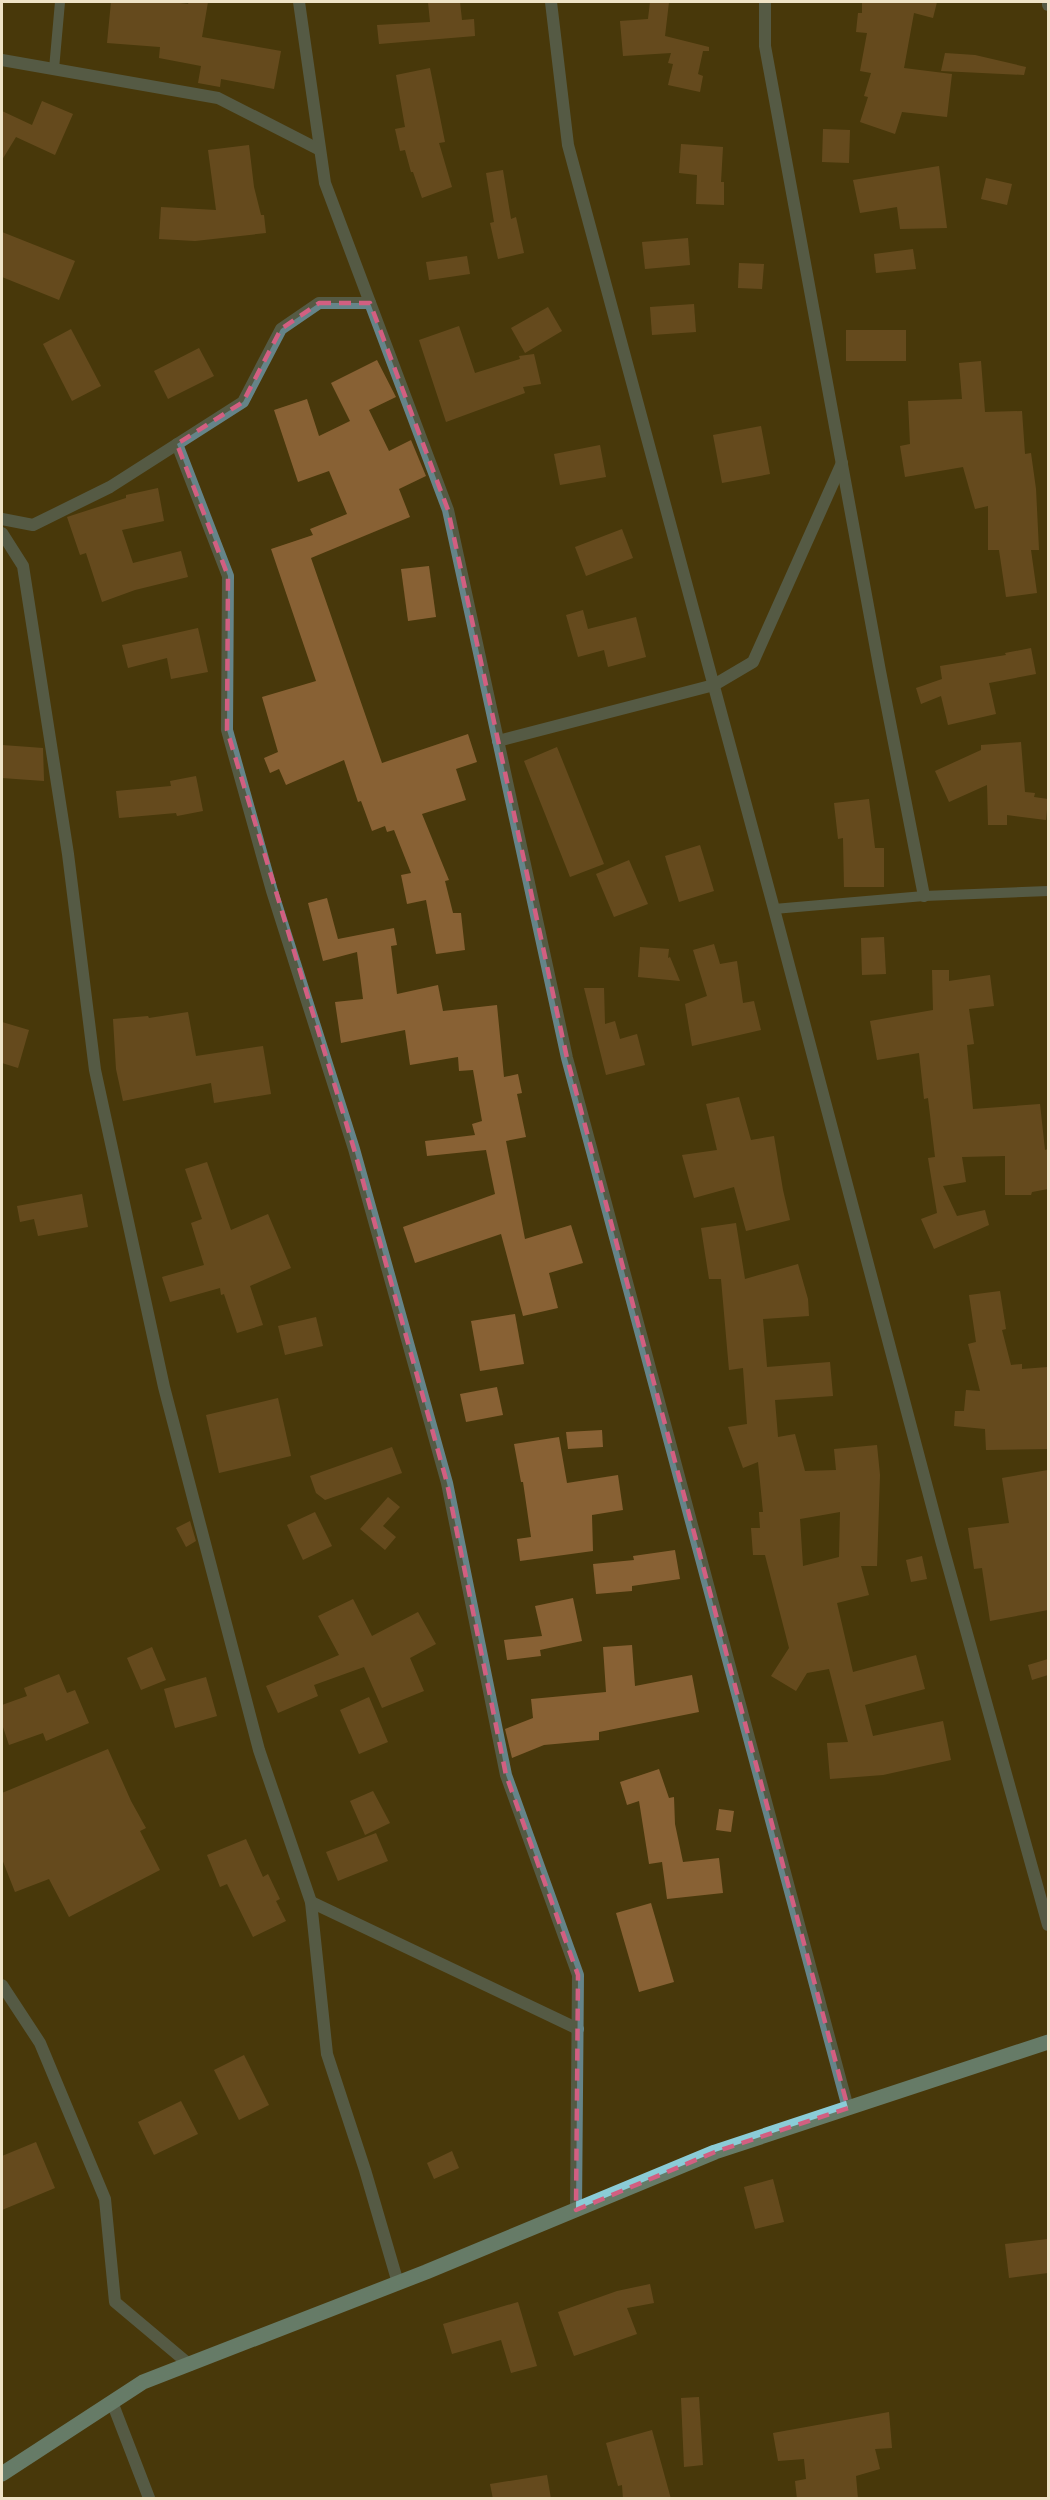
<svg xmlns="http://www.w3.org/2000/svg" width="1050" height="2500" font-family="Barlow,sans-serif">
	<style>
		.building { fill: #886134; fill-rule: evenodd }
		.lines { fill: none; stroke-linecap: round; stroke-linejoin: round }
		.service { stroke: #658489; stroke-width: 10 }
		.minor { stroke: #658489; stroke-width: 12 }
		.primary { stroke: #8bccd7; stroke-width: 15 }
		.marked { fill: none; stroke: #d25f81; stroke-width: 4.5; stroke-dasharray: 12 8; stroke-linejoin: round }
	</style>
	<rect width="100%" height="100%" fill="#48380b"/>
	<!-- building -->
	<g class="building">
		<polygon points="111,2 171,2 188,4 189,2 208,2 202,37 281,51 274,89 221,79 220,87 198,83 201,66 159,58 160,47 107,43"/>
		<polygon points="428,2 460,2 462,20 474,19 475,36 379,44 377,25 430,22"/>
		<polygon points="650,2 669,2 665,36 709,47 709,51 703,51 698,74 703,76 700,92 668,85 673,64 668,63 671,53 623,56 620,21 648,19"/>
		<polygon points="862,2 937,2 933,18 914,13 904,68 952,74 947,117 902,112 895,134 860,122 868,97 864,96 871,73 860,71 867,33 856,32 858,13 862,13"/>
		<polygon points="945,53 975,55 1026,67 1024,75 941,71"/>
		<polygon points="430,68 445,142 439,143 452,187 422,198 413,172 411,172 405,150 400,151 395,129 405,127 396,75"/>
		<polygon points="42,101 73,114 55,155 16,137 2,160 2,111 32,125"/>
		<polygon points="823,129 850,130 849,163 822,162"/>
		<polygon points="681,144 723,147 721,182 724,182 724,205 696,204 697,175 679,173"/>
		<polygon points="249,145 254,187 261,215 264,215 266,233 195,241 159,239 161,207 216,210 208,150"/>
		<polygon points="939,166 947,228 900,229 897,207 860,213 853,180"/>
		<polygon points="503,170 511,219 516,217 524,253 498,259 490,223 494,222 486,173"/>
		<polygon points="986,178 1012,184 1007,205 981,199"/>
		<polygon points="2,232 75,261 59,300 2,277"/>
		<polygon points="688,238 690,265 645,269 642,242"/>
		<polygon points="913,249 916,269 876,273 874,254"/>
		<polygon points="467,256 470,274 429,280 426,262"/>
		<polygon points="739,263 764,264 762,289 738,288"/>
		<polygon points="694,304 696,332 652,335 650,307"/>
		<polygon points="548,307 562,331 525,353 511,328"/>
		<polygon points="459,326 475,373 520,359 519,356 534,354 541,384 523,387 525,393 446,422 419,340"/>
		<polygon points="71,329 101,386 72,401 43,344"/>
		<rect x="846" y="330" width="60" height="31"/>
		<polygon points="199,348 214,376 168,399 154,371"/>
		<polygon points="377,360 396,397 369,410 389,451 411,440 426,476 399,489 410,517 311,558 382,763 468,734 477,762 456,769 466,800 422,814 449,880 445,881 453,913 461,913 465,950 436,954 426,900 407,904 401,875 411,873 394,830 387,832 385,826 372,831 361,801 358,802 344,760 286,785 279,769 270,773 264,758 278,752 262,697 316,681 271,549 313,535 310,529 347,514 329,471 298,482 274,410 307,399 319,436 350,421 331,383"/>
		<polygon points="981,361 985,412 1022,411 1025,454 1031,453 1036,489 1039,550 1031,550 1037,593 1006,597 999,550 988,550 988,506 975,509 963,467 905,477 900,446 910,444 908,401 962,399 959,363"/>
		<polygon points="761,426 770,474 722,483 713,435"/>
		<polygon points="600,445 606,477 560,485 554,454"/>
		<polygon points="158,488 164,521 122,530 133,563 181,551 188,577 135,590 102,602 86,553 80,555 67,517 126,498 126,495"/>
		<polygon points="622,529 633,558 586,576 575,547"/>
		<polygon points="429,566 436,617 408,621 401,569"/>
		<polygon points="583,610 588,629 636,617 646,657 608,667 604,650 578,657 566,615"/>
		<polygon points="198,628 208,672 171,679 167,658 128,668 122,645"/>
		<polygon points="1031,648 1036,674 989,683 996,714 948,725 941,696 921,704 916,688 942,679 940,666 1006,655 1005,653"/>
		<polygon points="1021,742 1025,792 1035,793 1034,797 1048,799 1046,820 1007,815 1007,825 988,825 987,785 949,802 935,771 981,750 981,745"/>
		<polygon points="2,745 43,748 44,781 2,778"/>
		<polygon points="557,747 604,864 570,877 524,761"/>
		<polygon points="196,776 203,811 177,816 176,813 119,818 116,791 171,786 170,781"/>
		<polygon points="869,799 875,848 884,848 884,887 844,887 843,838 838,839 834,803"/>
		<polygon points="700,845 714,891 679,902 665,856"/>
		<polygon points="629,860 648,904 614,917 596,874"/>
		<polygon points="327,898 338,939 394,928 397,945 391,946 397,994 438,985 443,1011 497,1005 504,1077 518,1074 522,1093 517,1094 526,1137 506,1141 525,1239 571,1225 583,1263 549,1273 558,1308 523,1316 501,1234 415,1263 403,1227 495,1194 486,1150 427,1156 425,1141 475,1135 472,1124 482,1121 473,1070 459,1071 458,1057 410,1065 405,1030 341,1043 335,1002 363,999 357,952 323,961 308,903"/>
		<polygon points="884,937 886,974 862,975 861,938"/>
		<polygon points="714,944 720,964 737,961 743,1003 754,1001 761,1030 692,1046 685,1004 707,996 693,950"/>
		<polygon points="640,947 669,949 668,958 670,957 680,981 638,977"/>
		<polygon points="932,970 949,970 949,981 990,975 994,1006 969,1009 974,1044 967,1045 973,1109 1040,1104 1045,1150 1048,1149 1048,1189 1032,1192 1031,1195 1005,1195 1005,1156 962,1157 966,1182 943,1186 957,1216 985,1210 989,1225 934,1249 921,1219 937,1213 928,1158 935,1157 928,1098 924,1099 919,1053 877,1060 870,1021 933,1010"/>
		<polygon points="584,988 604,988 605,1024 615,1021 620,1039 637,1034 645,1065 606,1075"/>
		<polygon points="188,1012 196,1056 263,1046 271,1094 214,1103 211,1083 123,1101 116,1069 113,1019 148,1016 149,1018"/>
		<polygon points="2,1022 29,1030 18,1068 2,1063"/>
		<polygon points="739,1097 751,1140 774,1136 783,1190 790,1220 746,1231 734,1187 694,1198 682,1155 717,1150 706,1104"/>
		<polygon points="207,1162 231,1230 268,1214 291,1268 250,1286 263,1325 237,1333 224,1294 221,1295 220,1288 170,1302 162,1277 204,1265 191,1223 202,1219 185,1169"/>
		<polygon points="82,1194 88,1227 38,1236 34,1219 20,1222 17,1206"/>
		<path d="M736,1223l9,56 53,-15 10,35 1,17 -46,3 4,48 63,-5 3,34 -58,4 3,37 17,-3 10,37 31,-1 -2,-21 43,-4 3,30 -3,91h-16l8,29 -32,8 16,69 63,-17 9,34 -60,16 8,31 70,-15 8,39 -68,15 -53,4 -3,-36 21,-1 -19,-73 -22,4 -11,18 -25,-15 18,-28 -24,-93h-12l-2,-27h9l-1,-16h4l-5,-50 -15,6 -15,-41 19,-3 -4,-56 -14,2 -8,-91h-12l-8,-51zM840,1512l-1,45 -36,9 -3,-47z"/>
		<polygon points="1000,1291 1006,1329 1002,1330 1011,1365 1022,1364 1022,1369 1048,1367 1048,1449 986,1450 985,1429 954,1426 955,1411 964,1411 966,1390 980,1391 968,1344 976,1342 969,1295"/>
		<polygon points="515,1314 524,1364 480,1371 471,1321"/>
		<polygon points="316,1317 323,1346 285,1355 278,1326"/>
		<polygon points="497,1387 503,1415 466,1422 460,1394"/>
		<polygon points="278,1398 291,1456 219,1473 206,1415"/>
		<polygon points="602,1430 603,1447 568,1449 566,1432"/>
		<polygon points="559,1437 567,1483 618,1475 623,1510 592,1515 593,1551 520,1561 517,1539 531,1537 523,1482 521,1482 514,1444"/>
		<polygon points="392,1447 402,1473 325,1500 316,1493 310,1476"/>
		<polygon points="1048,1470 1048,1610 990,1621 982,1568 974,1569 968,1528 1009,1523 1002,1478"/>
		<polygon points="388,1497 400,1507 383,1526 396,1537 385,1550 360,1529"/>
		<polygon points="315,1512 332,1546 303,1560 287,1525"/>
		<polygon points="190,1521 196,1541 186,1547 176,1528"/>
		<polygon points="675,1550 680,1579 632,1586 632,1591 596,1594 593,1564 634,1560 633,1556"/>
		<polygon points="922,1556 927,1579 911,1582 906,1560"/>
		<polygon points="573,1598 582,1641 540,1650 541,1656 507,1660 504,1640 542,1636 535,1606"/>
		<polygon points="353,1599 372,1636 418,1612 436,1644 410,1658 424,1691 382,1708 364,1667 314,1685 318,1696 278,1713 266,1686 339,1655 318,1616"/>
		<polygon points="632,1645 635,1686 692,1675 699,1712 599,1732 599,1740 544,1745 512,1758 505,1729 533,1718 531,1699 606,1692 603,1647"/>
		<polygon points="152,1647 166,1680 141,1690 127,1658"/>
		<polygon points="1048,1659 1048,1675 1032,1680 1028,1665"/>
		<polygon points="59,1674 67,1693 75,1690 89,1723 46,1741 43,1733 9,1745 2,1724 2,1705 27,1696 24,1688"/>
		<polygon points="206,1677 217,1716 175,1728 164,1689"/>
		<polygon points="369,1697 388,1742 359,1754 340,1710"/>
		<polygon points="108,1749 131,1801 146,1828 140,1831 160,1870 69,1917 49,1879 15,1892 2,1859 2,1793"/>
		<polygon points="659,1769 669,1798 674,1797 675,1824 683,1862 719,1858 723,1893 667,1899 662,1862 649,1864 639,1801 627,1805 620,1782"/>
		<polygon points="373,1791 390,1823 365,1835 350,1801"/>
		<polygon points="719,1809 734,1811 731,1832 716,1830"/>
		<polygon points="376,1833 388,1861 338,1881 326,1852"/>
		<polygon points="246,1839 263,1877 268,1874 280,1899 276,1901 286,1921 253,1937 227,1884 220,1887 207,1855"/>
		<polygon points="651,1903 674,1982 639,1992 616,1913"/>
		<polygon points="244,2055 269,2105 239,2120 214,2070"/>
		<polygon points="181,2101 198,2134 154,2155 138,2122"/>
		<polygon points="36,2142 55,2188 2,2210 2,2156"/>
		<polygon points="452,2151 459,2168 434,2179 427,2163"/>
		<polygon points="773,2179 784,2222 755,2229 744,2187"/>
		<polygon points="1048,2239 1048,2273 1009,2278 1005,2244"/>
		<polygon points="650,2284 654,2303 627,2308 637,2334 574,2356 558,2312 617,2291"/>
		<polygon points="518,2302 537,2366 511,2373 501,2340 452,2354 443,2324"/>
		<polygon points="699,2397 703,2465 684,2467 681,2398"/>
		<polygon points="889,2412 892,2448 875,2449 880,2469 856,2476 858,2499 797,2499 795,2481 806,2479 804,2459 778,2461 773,2433"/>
		<polygon points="652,2430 671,2499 623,2499 622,2485 618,2486 606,2443"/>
		<polygon points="547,2475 551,2499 493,2499 490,2484"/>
	</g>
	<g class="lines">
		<!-- service -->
		<g class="service">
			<polyline points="54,69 60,2"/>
			<polyline points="774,909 924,896 1048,891"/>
		</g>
		<!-- minor -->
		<g class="minor">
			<polyline points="299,2 325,183 448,510 567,1058 848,2108"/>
			<polyline points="551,2 568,145 774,909 942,1544 1048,1925"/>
			<polyline points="765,2 765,46 880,671 924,896"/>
			<polyline points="1048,2 1048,5"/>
			<polyline points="2,60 218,98 320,150"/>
			<polyline points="177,444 228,576 227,730 272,891 354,1149 447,1483 506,1775 578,1975 576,2210"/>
			<polyline points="2,519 33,525 110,487 243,402 281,329 319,303 370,303"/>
			<polyline points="2,533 23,566 68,854 95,1070 164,1387 259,1750 311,1902 327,2054 365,2170 398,2283"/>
			<polyline points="498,741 714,685 753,662 842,463"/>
			<polyline points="311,1902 578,2029"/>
			<polyline points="2,1985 40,2043 105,2199 115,2302 190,2365"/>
			<polyline points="112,2402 149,2498"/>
		</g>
		<!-- primary -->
		<polyline class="primary" points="2,2474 143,2382 426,2272 715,2152 1048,2042"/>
	</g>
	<!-- marked area -->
	<path d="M0 0H1050V2500H0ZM319,303h51l78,207 119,548 281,1050 -133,44 -139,58 2,-235 -72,-200 -59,-292 -93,-334 -127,-419 1,-154 -51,-132 66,-42 38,-73z" fill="#48380b" fill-opacity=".55" fill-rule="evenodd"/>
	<path class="marked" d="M319,303h51l78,207 119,548 281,1050 -133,44 -139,58 2,-235 -72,-200 -59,-292 -93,-334 -127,-419 1,-154 -51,-132 66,-42 38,-73z"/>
	<!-- border -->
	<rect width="1050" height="2500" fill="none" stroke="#efe3c7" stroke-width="6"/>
</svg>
